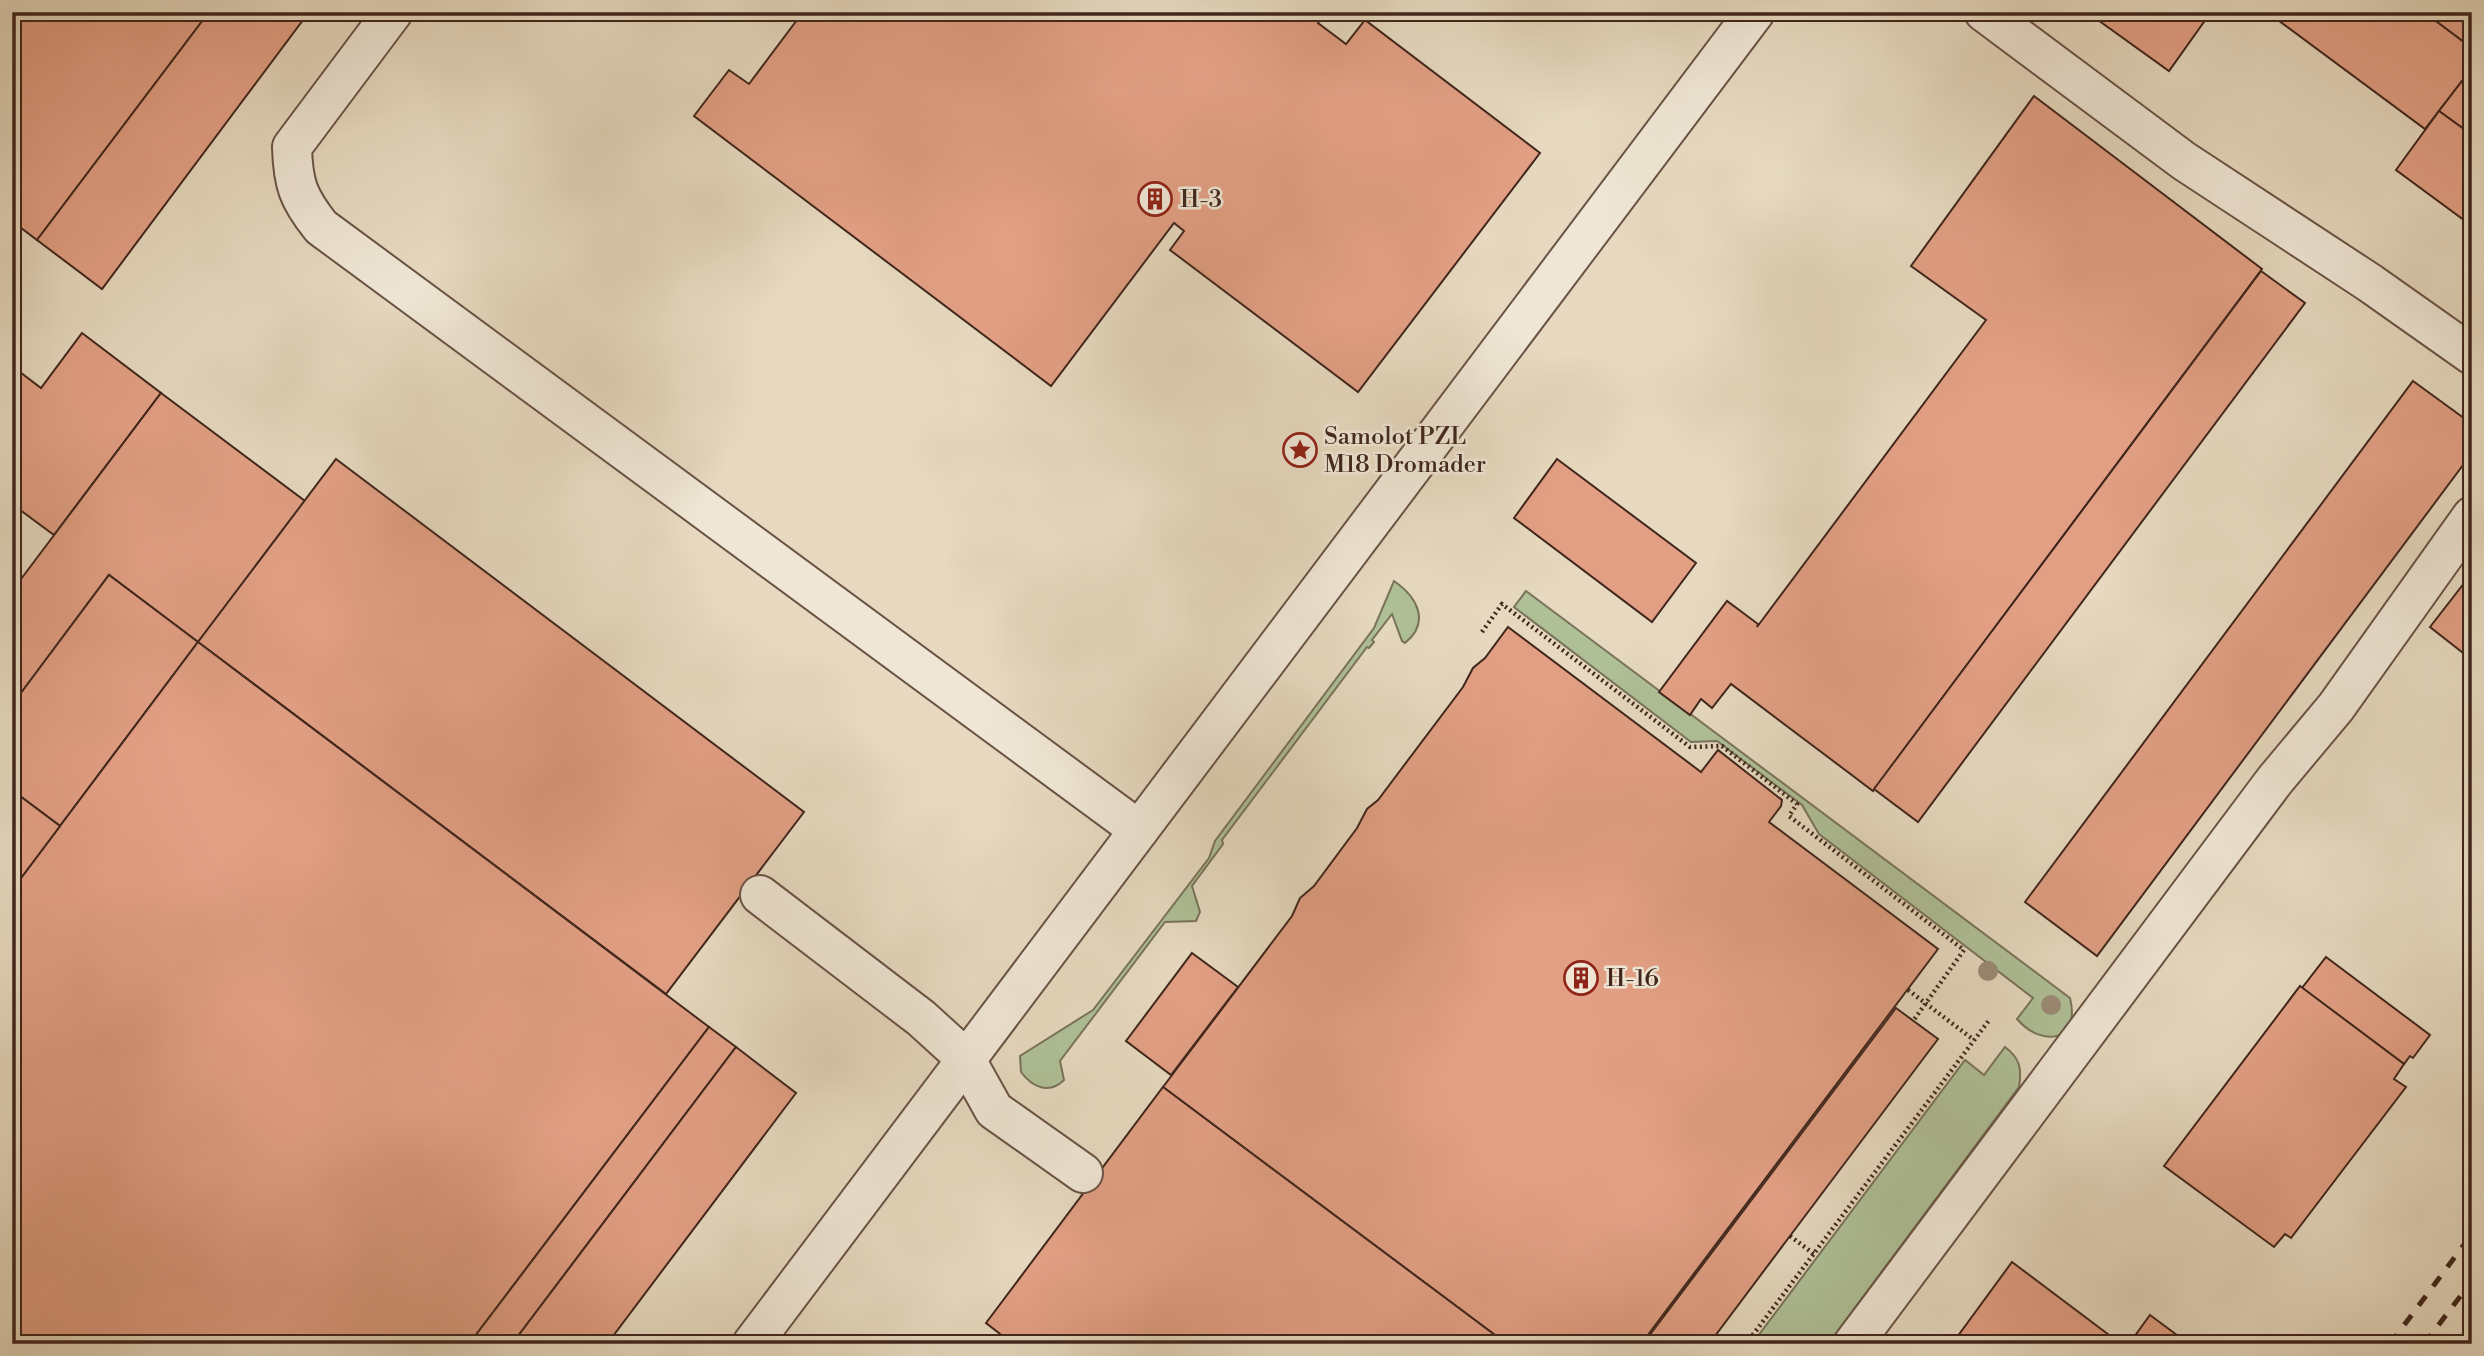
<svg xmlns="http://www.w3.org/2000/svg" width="2484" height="1356" font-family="'Libre Bodoni',serif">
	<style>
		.green { fill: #afc097; stroke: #78735a; stroke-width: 2 }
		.building { fill: #e29f84; stroke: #40261c; stroke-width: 2 }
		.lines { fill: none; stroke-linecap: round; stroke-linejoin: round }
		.minor-casing { stroke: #6a5345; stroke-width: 42 }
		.path { stroke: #40261c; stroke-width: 4.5; stroke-dasharray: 2 3.5; stroke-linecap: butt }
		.minor { stroke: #efe6d5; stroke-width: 38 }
		.rail { stroke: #40261c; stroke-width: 5; stroke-dasharray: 12 12; stroke-linecap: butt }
		.tree { fill: #9a8b76 }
		.labels { text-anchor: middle; stroke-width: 5; stroke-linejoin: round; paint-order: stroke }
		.poi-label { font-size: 24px; fill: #40261c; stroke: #efe6d5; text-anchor: start }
	</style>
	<rect width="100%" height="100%" fill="#e6d9bf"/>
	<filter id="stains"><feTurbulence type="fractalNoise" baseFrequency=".00286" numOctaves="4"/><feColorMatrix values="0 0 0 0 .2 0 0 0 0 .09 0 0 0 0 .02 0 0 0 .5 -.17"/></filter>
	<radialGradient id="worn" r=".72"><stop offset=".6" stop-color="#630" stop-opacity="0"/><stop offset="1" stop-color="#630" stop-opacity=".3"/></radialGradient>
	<!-- green -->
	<g class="green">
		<path d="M1394,581c23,16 37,41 11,62l-3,-2 -10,-27 -20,26 2,2 -5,6 -2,-1 -145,193 1,4 -31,42 8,26 -4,9 -31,1 -105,139 4,19c-15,15 -32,7 -43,-8l-1,-16 73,-46 116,-152 6,-17 159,-213z"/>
		<path d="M1526,591l544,407c11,44 -28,50 -53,21l16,-21 -214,-164 -17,-29 -85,-64 -26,1 -177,-135z"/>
		<path d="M2005,1047c15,11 17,22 14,40l-191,257h-76l213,-284 19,15z"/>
	</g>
	<!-- building -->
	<g class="building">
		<polygon points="12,12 209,12 37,240 12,221"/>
		<polygon points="209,12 309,12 102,289 37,240"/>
		<polygon points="803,12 1326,12 1318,23 1346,44 1365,20 1540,153 1358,392 1170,250 1184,231 1174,223 1051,386 694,116 729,70 749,84"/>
		<polygon points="2093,12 2211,12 2169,71 2091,15"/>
		<polygon points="2267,12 2424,12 2472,48 2472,68 2425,129"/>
		<polygon points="2424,12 2472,12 2472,48"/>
		<polygon points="2472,68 2472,135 2439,111"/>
		<polygon points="2034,96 2262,269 1873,791 1731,684 1712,708 1701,699 1690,715 1659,692 1727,601 1758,624 1757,627 1986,320 1911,266"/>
		<polygon points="2439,111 2472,135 2472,226 2396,170"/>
		<polygon points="2261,271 2305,303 1918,822 1874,789"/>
		<polygon points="82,333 161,393 54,535 12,504 12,366 41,388"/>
		<polygon points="2413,381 2472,424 2472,453 2097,956 2025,902"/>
		<polygon points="161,393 305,501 198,642 109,575 12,705 12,591"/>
		<polygon points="336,459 804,812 666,994 198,642"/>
		<polygon points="1557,459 1696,563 1652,622 1514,518"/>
		<polygon points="2472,573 2472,660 2430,627"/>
		<polygon points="109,575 198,642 60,826 12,790 12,705"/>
		<polygon points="1508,627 1701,772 1718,750 1782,800 1781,806 1769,822 1938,949 1641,1344 1507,1344 1163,1087 1292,916 1300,898 1314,886 1357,828 1367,809 1378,800 1463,687 1473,668 1485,658"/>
		<polygon points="198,642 709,1027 469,1344 12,1344 12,890"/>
		<polygon points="12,790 60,826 12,890"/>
		<polygon points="1192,953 1238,987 1171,1075 1126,1041"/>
		<polygon points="2326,957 2430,1035 2413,1058 2410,1056 2404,1064 2302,988"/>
		<polygon points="2300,986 2404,1064 2394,1079 2406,1087 2291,1238 2285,1234 2274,1247 2164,1166"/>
		<polygon points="1896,1008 1938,1039 1790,1236 1709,1344 1643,1344"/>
		<polygon points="709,1027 736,1047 512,1344 469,1344"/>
		<polygon points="736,1047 796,1093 607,1344 512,1344"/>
		<polygon points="1163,1087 1507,1344 1013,1344 986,1323"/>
		<polygon points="2012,1262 2121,1344 1952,1344"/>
		<polygon points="2150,1315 2189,1344 2129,1344"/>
	</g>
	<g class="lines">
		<!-- minor casing -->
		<g class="minor-casing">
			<g id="minor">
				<path d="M393,12l-101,135c1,37 6,51 29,80l818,603"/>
				<polyline points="1984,12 2184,161 2370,283 2472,355"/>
				<polyline points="760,895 921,1018 965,1058 994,1110 1083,1173"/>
				<polyline points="752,1344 1755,12"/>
				<polyline points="1853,1344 2275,780 2336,707 2472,516"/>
			</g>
		</g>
		<!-- path -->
		<g class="path">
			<polyline points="1482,632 1502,604 1690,747 1722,746 1797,804 1789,816 1964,950 1913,1021"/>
			<polyline points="1908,990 1974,1040"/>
			<polyline points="1790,1236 1814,1254"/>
			<polyline points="1746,1344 1990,1019"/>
		</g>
		<!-- minor -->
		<use href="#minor" class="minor"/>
		<!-- rail -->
		<g class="rail">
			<polyline points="2390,1344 2472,1234"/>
			<polyline points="2424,1344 2472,1281"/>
		</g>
	</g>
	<!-- trees -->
	<g class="tree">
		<circle cx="1988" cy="971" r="10"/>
		<circle cx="2051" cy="1005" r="10"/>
	</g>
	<!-- icons -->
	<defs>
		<g id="building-ring" transform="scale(1.75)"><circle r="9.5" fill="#efe6d5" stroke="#8f2418" stroke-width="1.5"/><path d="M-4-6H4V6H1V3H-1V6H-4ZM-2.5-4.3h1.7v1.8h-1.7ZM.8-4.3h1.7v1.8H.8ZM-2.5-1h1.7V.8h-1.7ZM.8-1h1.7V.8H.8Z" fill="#8f2418"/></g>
		<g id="sight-ring" transform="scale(1.75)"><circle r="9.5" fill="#efe6d5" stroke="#8f2418" stroke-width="1.5"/><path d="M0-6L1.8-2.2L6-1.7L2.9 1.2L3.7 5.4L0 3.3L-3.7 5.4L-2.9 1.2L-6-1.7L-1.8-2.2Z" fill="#8f2418"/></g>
	</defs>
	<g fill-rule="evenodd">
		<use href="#building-ring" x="1155" y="199"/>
		<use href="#sight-ring" x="1300" y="450"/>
		<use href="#building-ring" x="1581" y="978"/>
	</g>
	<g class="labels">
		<!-- poi labels -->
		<g class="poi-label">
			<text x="1180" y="207">H-3</text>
			<text x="1324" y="444">Samolot PZL<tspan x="1324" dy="28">M18 Dromader</tspan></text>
			<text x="1606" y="986">H-16</text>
		</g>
	</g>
	<!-- margin -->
	<rect width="2484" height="1356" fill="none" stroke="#e6d9bf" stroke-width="42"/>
	<rect x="14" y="14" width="2456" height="1328" fill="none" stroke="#40261c" stroke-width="3.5"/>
	<rect x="21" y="21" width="2442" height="1314" fill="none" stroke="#40261c" stroke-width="2"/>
	<rect width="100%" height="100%" filter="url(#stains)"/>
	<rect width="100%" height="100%" fill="url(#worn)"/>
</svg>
